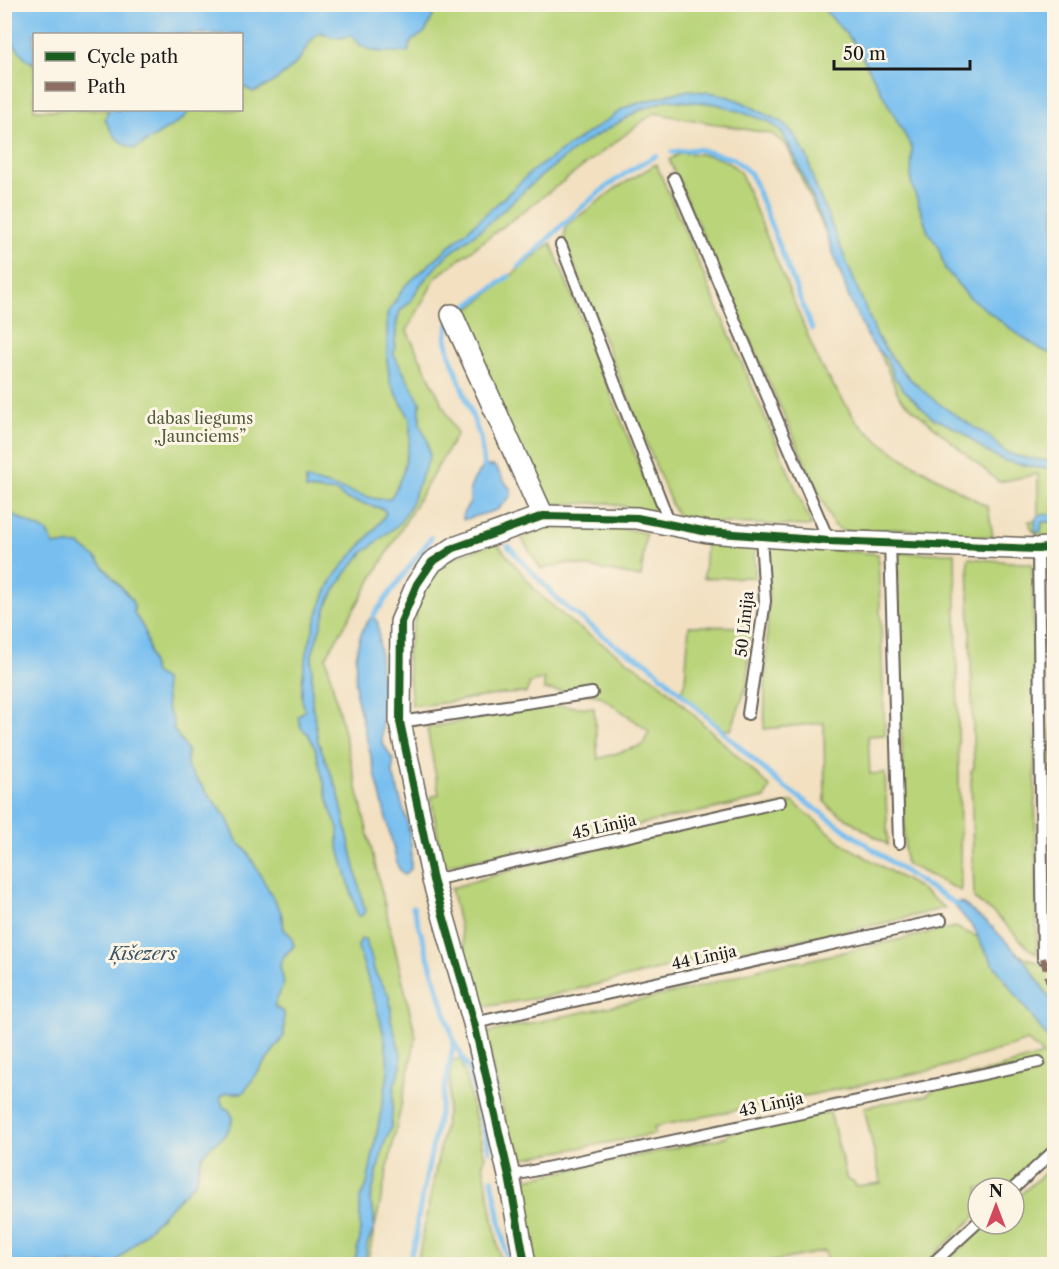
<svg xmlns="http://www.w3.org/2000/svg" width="1059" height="1269" font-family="'Libre Caslon Text',serif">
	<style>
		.green { fill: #bad47a; stroke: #6b784b; stroke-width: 1.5; fill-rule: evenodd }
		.water { fill: #78bff0; stroke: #4a6e86; stroke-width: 1.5 }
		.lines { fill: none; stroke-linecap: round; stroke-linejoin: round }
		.stream { stroke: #78bff0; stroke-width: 5 }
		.service-casing { stroke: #676156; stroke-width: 14 }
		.minor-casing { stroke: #676156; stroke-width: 24 }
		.service { stroke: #fff; stroke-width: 10 }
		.minor { stroke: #fff; stroke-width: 21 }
		.quiet { stroke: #8d6e63; stroke-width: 6; stroke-dasharray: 12 6; stroke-linecap: butt }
		.cycleway-casing { stroke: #fcf5e5; stroke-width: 11 }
		.cycleway { stroke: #1b5e20; stroke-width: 8 }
		.labels { text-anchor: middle; stroke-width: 6; stroke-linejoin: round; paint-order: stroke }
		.park-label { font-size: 16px; fill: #535c3d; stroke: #fcf5e5 }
		.street-label { font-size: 16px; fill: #1c1c1c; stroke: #fcf5e5 }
		.water-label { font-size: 18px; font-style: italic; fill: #3c5566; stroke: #fcf5e5 }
	</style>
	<rect width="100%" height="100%" fill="#fcf5e5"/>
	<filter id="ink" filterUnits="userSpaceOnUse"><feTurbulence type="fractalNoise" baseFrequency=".0167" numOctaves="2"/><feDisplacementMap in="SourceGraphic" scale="12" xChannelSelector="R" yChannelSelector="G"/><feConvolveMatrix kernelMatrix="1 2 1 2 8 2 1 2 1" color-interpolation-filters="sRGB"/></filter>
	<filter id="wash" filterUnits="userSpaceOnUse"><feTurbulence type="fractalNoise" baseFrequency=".008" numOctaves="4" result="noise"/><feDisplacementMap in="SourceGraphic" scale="24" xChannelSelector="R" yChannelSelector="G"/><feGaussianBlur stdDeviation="1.35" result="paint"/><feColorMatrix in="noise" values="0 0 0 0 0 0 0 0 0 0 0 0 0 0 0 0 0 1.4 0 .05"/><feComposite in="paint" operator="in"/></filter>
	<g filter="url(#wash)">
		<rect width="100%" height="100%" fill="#f2e0c1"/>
		<!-- green -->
		<g class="green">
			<path d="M5,5h1049v536l-16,2v-8l-6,-5 -3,-9 9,-1v-46l-39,8 -99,-84 -113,-252 -15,-12 -118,-21 -218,164 -29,54 50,103 -131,223 90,380 -49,227h-253l82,-83 5,-20 -196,103zM34,34h208v76h-208z"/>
			<path d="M680,153c24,1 43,1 60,19l80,193 37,57 23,20 26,18 82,47 5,30 -60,-4 -29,-4 -62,2 -9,-7 -164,-364z"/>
			<polygon points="656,164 812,526 689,522 678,516 673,508 575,269 564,240 566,226 616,188"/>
			<polygon points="551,243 655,505 655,513 608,503 543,504 460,317"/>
			<polygon points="574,522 591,522 646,533 641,577 568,563 541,569 520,536"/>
			<path d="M496,542l43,52 33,29 87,59 111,105 -5,11 -322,68 -12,-69 8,-3 -12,-66 120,-23 47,3 4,51 45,-14 6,-14 -49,-35 -24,-4 -32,-2v-11l-14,4 -4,10c-39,-1 -76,13 -114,12l-5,-52 16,-69 22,-23z"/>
			<polygon points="706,543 754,545 755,577 704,578"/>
			<polygon points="770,544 878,554 885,735 868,736 870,774 885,773 888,845 830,808 825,802 824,723 764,729"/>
			<polygon points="897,553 955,553 961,891 905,863"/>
			<polygon points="968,558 1032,564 1037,954 1028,948 997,916 974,899 971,772 974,767"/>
			<polygon points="1050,559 1054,559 1054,831 1051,829"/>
			<polygon points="689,626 749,627 748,682 731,730 721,729 681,692 685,682"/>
			<polygon points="793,802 846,846 919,888 945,908 880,924 721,955 544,997 478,1008 451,888 526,866"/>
			<polygon points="1050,862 1054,863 1054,1060 1050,1061 1054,1066 1053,1144 1006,1188 978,1188 978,1214 924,1264 921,1262 918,1264 827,1264 825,1251 761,1264 533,1264 516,1181 727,1137 728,1133 830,1112 847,1180 854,1182 856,1186 881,1183 864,1107 925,1096 941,1085 1043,1055 1028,1041 937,1069 654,1127 655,1134 514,1160 485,1033 696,988 772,965 804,961 955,927 1047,967"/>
			<polygon points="461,1059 485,1158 483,1163 501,1264 417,1264 447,1113 452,1060"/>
			<polygon points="1054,1165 1054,1249 1038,1264 943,1264 986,1224 1014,1224 1014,1200"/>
		</g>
		<!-- water -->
		<g class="water">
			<path d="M5,4h448v1l-18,7 -10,20 -14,10 -3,10c-22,0 -43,4 -57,-17 -12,6 -19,2 -31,-3 -13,9 -13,19 -23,30 -9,11 -31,26 -44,30l-11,-6v-52h-208v30l-9,-6 -14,-17 -6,-2z"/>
			<polygon points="820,5 1054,5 1054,355 1042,350 1012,330 968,296 945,269 938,246 928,232 911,182 912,148 855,44"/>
			<path d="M690,90l30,4 20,7 31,16 10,4 13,13 14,24 6,24 63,154c28,47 65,72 110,99 7,4 11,12 17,16 12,7 38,10 50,9v8h-16l-33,-7 -20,-10 -24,-20 -30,-14 -27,-27 -10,-13 -7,-17 -16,-17 -20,-40 -34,-95 -23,-53 -13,-24 -14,-10 -50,-17 -50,-4 -27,10 -58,34 -47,37 -47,43 -44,34 -23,26 -10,17 -11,10 -3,10 -3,34 26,47v23l7,14 3,17 -20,50 -10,17 -37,30 -17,20 -17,27 -17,54v47l6,40 20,50 27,121 -4,4h-3l-20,-71v-17l-7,-17 -16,-63 -7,-14 -7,-6 -3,-11 7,-7c-12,-24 14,-110 29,-133 16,-23 38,-40 52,-64l-3,-4 -37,-10 -10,-7 -30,-3v-10l70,20h14l6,-10 7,-17 7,-33v-20l-20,-37 -3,-21v-47l17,-27 97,-87 31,-29 94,-64 44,-13z"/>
			<path d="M108,110h82l-7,9 -48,30c-17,-6 -23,-14 -30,-30z"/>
			<path d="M484,466h10c7,7 9,16 17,23v7l-14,14 -34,10v-7l7,-10v-14l4,-10z"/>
			<path d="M4,486l6,2 -3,17 6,10 34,17 7,13h26l17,14 34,40 3,7v7l10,16 10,44 10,7 3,27 7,17v6l13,20v17l40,51 10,23 10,10 34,61 3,17 7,7 3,10 -10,10 -4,10 4,17 -10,23 10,7v23l-41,57h-17l-6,4 3,10 6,3 4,7c-5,21 -12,19 -26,33 -8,7 -9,21 -11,31l-82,83h-109z"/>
			<polygon points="1054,514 1054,522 1042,522 1041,532 1035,532 1035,522 1038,515"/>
			<path d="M373,616l5,7 4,68v51l11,18v14l15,51 3,20v24l-7,6 -6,-8 -42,-172c-1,-25 -3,-61 17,-79z"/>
			<polygon points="961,902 993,928 1026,962 1054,1005 1054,1047 996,968 979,941 976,931 954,905"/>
			<path d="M361,939h4l6,17 4,17 13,20 3,13v14l10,34v13l-7,20 -3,41 -7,16 -14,57 4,14v13l-7,17 -2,19h-11l6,-26v-40l7,-13 21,-111c0,-44 -19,-86 -30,-128z"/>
		</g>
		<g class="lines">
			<!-- stream -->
			<g class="stream">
				<polyline points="672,152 697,149 734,159 751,174 812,329"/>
				<path d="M519,267c42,-40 83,-85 137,-111"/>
				<polyline points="457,314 509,276"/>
				<polyline points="449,323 446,337 449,352 480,437 484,466"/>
				<polyline points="508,546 559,601 615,645 648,663 780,784 911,876 956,904"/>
				<polyline points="373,616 431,538"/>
				<polyline points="454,1042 469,1070 490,1151"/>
				<polyline points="492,1179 508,1264"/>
				<polyline points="408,1264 417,1235 417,1222 454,1042 413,907"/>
			</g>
		</g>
	</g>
	<g filter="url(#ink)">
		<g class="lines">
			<!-- service casing -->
			<g class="service-casing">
				<g id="service">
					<polyline points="674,178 829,541"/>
					<polyline points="561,245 670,524"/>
					<polyline points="890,542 899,843"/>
					<polyline points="1038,549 1043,958"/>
					<polyline points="748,714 765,601 761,536"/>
					<polyline points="400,722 592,693"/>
					<polyline points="433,880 780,802"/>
					<polyline points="474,1023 941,920"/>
					<polyline points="509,1176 1039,1062"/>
					<polyline points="1014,1188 1054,1151"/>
					<polyline points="932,1264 978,1222"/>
				</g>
			</g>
			<!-- minor casing -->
			<g class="minor-casing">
				<g id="minor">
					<polyline points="452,315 543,516"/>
					<polyline points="525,1264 509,1176 474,1023 433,880 400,722 401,622 417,584 432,562 454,548 543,516 637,518 708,532 829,541 1038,549 1054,547"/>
				</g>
			</g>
			<!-- service -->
			<use href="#service" class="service"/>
			<!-- minor -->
			<use href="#minor" class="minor"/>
			<!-- quiet -->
			<polyline class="quiet" points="1043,958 1048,980 1054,989"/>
			<!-- cycleway casing -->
			<g class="cycleway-casing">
				<polyline id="cycleway" points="525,1264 509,1176 474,1023 433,880 400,722 401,622 417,584 432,562 454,548 543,516 637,518 708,532 829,541 1038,549 1054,547"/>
			</g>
			<!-- cycleway -->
			<use href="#cycleway" class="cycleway"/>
		</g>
	</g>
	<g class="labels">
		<!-- park labels -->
		<g class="park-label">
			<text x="200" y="424">dabas liegums<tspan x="200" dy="18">„Jaunciems”</tspan></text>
		</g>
		<!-- street labels -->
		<g class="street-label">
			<text transform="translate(744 624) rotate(-84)" y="6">50 Līnija</text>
			<text transform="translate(604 826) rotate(-13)" y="6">45 Līnija</text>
			<text transform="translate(704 957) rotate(-12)" y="6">44 Līnija</text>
			<text transform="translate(771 1104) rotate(-12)" y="6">43 Līnija</text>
		</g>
		<!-- water labels -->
		<g class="water-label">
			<text x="143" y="960">Ķīšezers</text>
		</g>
	</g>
	<!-- margin -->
	<rect width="1059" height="1269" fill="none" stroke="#fcf5e5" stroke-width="24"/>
	<!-- legend -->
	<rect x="33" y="33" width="210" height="78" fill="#fcf5e5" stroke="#a29e95" stroke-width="1.5"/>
	<rect x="45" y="52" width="30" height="9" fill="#1b5e20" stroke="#a29e95" stroke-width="1.5"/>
	<text x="87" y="63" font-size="18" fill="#1c1c1c">Cycle path</text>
	<rect x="45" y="82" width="30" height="9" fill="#8d6e63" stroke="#a29e95" stroke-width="1.5"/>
	<text x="87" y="93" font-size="18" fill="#1c1c1c">Path</text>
	<!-- north arrow -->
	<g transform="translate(996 1206)"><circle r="28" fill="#fcf5e5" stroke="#a29e95" stroke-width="1.5"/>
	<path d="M0-4.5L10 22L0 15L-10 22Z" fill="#d1495b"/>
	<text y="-9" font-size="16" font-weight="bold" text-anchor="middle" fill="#1c1c1c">N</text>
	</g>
	<!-- scale -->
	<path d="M834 60v9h136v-9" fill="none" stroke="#1c1c1c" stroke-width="3"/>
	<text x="843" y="60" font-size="18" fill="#1c1c1c" stroke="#fcf5e5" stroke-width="4.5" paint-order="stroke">50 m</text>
</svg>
